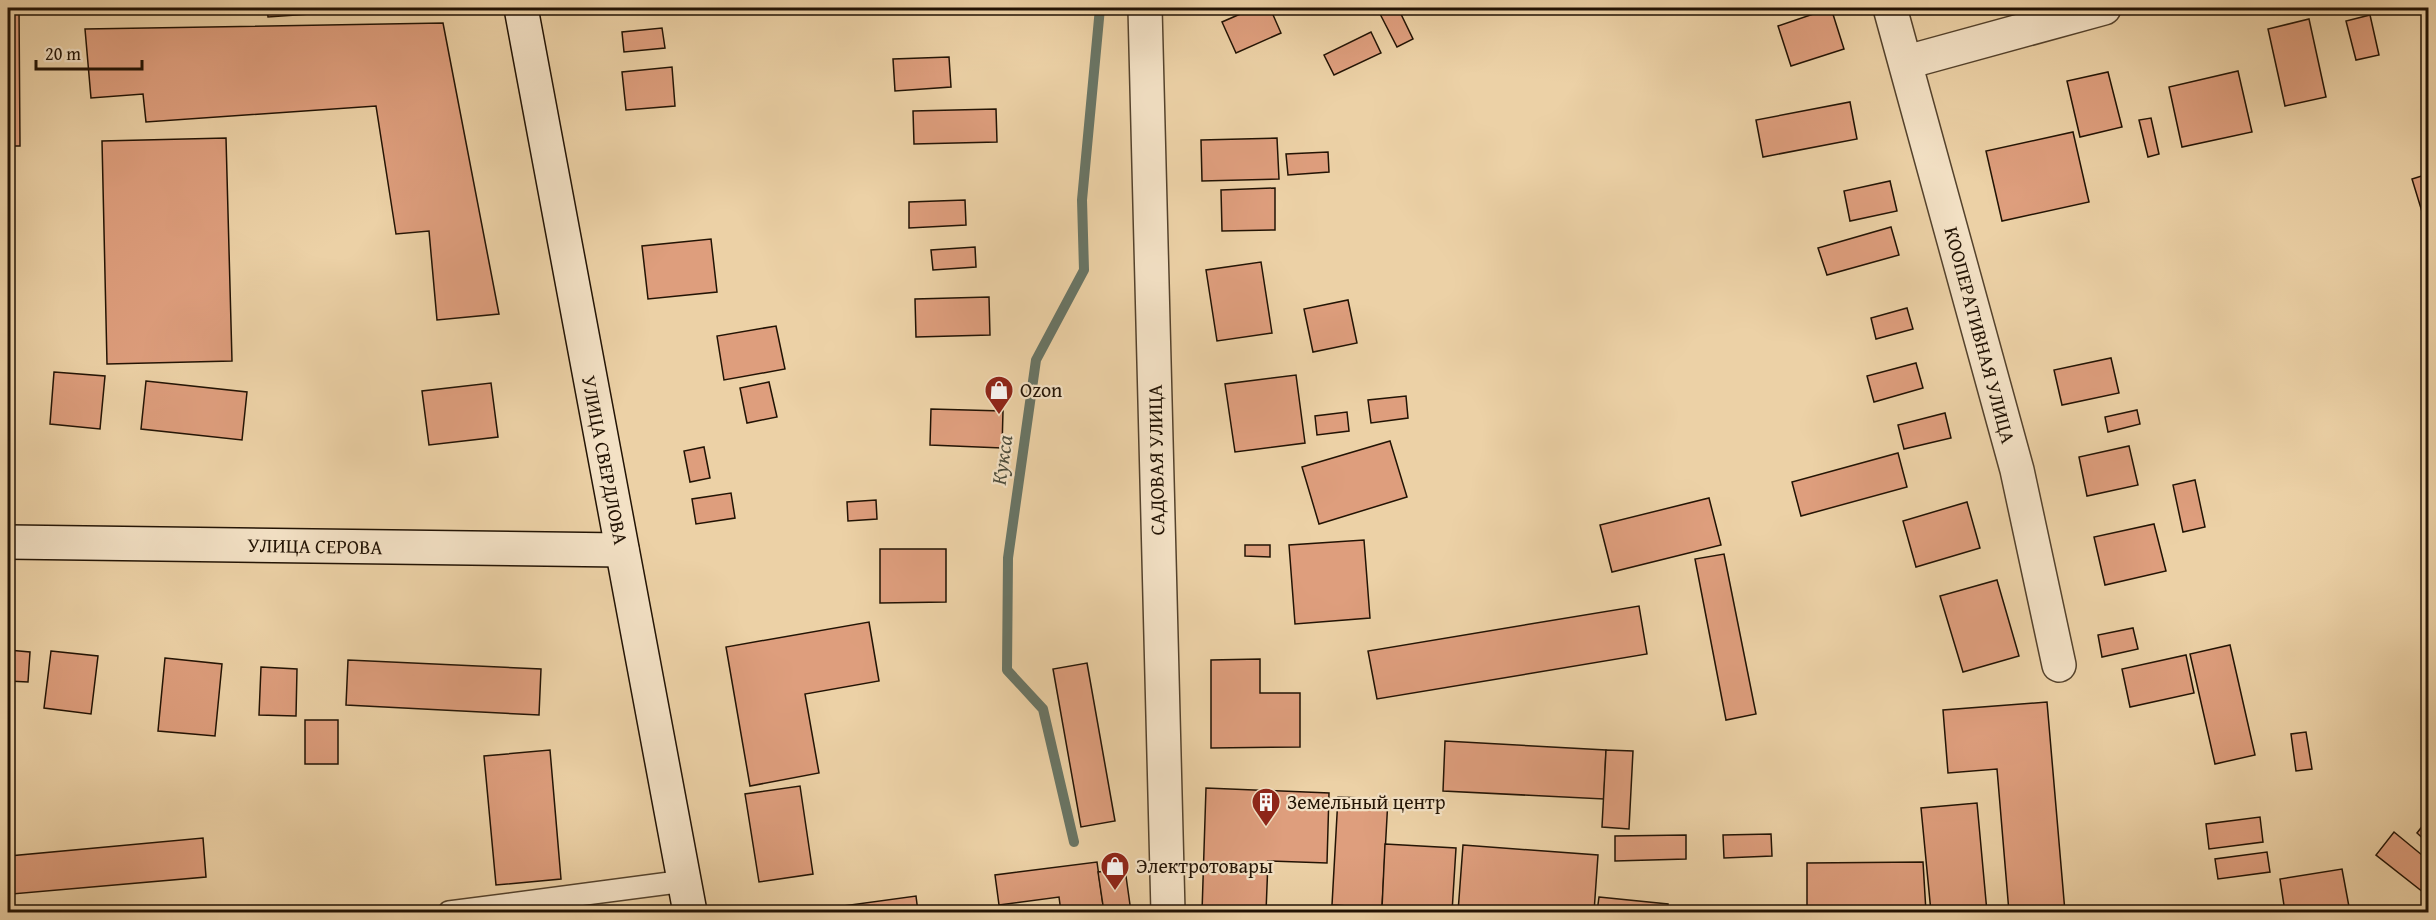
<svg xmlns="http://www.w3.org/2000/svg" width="2436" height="920" font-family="'Gentium Book Plus',serif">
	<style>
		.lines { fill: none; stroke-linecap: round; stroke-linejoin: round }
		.stream { stroke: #697565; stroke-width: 10 }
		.building { fill: #de9e7d; stroke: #221304; stroke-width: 1.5 }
		.lane-casing { stroke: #54422c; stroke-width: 24 }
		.street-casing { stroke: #54422c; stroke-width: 36 }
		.secondary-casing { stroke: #221304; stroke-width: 36 }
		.lane { stroke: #f3e1c5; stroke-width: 21 }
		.street { stroke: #f3e1c5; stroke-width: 33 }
		.secondary { stroke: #f3e1c5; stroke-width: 33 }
		.labels { text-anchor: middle; stroke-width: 4.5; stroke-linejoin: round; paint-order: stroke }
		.street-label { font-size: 20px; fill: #221304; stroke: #f3e1c5 }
		.poi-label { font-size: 20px; fill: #221304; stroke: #f3e1c5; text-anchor: start }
		.water-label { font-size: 21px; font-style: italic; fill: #4c4c3c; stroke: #f3e1c5 }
	</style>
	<rect width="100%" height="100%" fill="#ecd1a6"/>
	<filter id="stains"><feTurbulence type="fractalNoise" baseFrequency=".00333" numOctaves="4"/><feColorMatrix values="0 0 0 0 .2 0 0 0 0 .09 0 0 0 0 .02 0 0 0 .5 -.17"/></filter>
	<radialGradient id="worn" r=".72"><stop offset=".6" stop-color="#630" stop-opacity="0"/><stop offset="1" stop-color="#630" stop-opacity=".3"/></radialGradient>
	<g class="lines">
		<!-- stream -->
		<polyline class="stream" points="1074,842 1043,709 1007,670 1008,558 1036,360 1084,270 1082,200 1100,8"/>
	</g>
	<!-- building -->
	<g class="building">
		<polygon points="8,8 19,8 20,146 8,146"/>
		<polygon points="267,8 397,8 268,17"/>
		<polygon points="1254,8 1270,8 1281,33 1236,53 1222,22"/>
		<polygon points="1383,8 1398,8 1413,39 1397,47 1378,10"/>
		<polygon points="1831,8 1844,49 1791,66 1778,26"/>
		<polygon points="2420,8 2428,8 2428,43"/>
		<polygon points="2370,15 2379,55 2356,60 2346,21"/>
		<polygon points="2309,19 2326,97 2285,106 2268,29"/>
		<polygon points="443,23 499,314 437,320 429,231 396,234 376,106 146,122 143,94 91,98 85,29"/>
		<polygon points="662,28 665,48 624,52 622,32"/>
		<polygon points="1371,32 1381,53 1334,75 1324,55"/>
		<polygon points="949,57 951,87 895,91 893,59"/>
		<polygon points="672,67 675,106 626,110 622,72"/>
		<polygon points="2238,71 2252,132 2182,147 2169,87"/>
		<polygon points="2108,72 2122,127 2080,137 2067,81"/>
		<polygon points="1850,102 1857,139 1763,157 1756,120"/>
		<polygon points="996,109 997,142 914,144 913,111"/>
		<polygon points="2151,118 2159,154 2148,157 2139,120"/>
		<polygon points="2073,132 2089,202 2002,221 1986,151"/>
		<polygon points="226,138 232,361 107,364 102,141"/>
		<polygon points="1277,138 1279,179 1202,181 1201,140"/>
		<polygon points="1328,152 1329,172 1288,175 1286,154"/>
		<polygon points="2428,174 2428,213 2423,215 2412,179"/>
		<polygon points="1890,181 1897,211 1850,221 1844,191"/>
		<polygon points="1275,188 1275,230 1222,231 1221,190"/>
		<polygon points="965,200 966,225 909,228 909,202"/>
		<polygon points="1891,227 1899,255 1827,275 1818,248"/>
		<polygon points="711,239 717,292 648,299 642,246"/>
		<polygon points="975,247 976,267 933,270 931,250"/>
		<polygon points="1261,262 1272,333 1217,341 1206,270"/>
		<polygon points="989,297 990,335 916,337 915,299"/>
		<polygon points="1348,300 1357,343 1313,352 1304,309"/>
		<polygon points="1907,308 1913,329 1876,339 1871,318"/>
		<polygon points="776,326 785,369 724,380 717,336"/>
		<polygon points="2111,358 2119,393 2062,405 2054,370"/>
		<polygon points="1916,363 1923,388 1874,402 1867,376"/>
		<polygon points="54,372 105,376 100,429 50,424"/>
		<polygon points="1296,375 1305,443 1235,452 1225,384"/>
		<polygon points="146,381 247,392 242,440 141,429"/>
		<polygon points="769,382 777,417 747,423 740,388"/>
		<polygon points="491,383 498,437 429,445 422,391"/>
		<polygon points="1406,396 1408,418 1371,423 1368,400"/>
		<polygon points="931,409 1003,411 1002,448 930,445"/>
		<polygon points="2137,410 2140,424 2108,432 2105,417"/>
		<polygon points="1347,412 1349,431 1317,435 1315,416"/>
		<polygon points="1945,413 1951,438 1904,449 1898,425"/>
		<polygon points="1390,441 1407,497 1319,524 1302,467"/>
		<polygon points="2129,446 2138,485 2087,496 2079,457"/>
		<polygon points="704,447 710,478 690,482 684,451"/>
		<polygon points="1898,453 1907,487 1801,516 1792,482"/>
		<polygon points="2195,480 2205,527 2183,532 2173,485"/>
		<polygon points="731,493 735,518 696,524 692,499"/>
		<polygon points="1709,498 1721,545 1612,572 1600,525"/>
		<polygon points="876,500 877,519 848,521 847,502"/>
		<polygon points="1967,502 1980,548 1916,567 1903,521"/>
		<polygon points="2154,524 2166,571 2105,585 2094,537"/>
		<polygon points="1364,540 1370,618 1295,624 1289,545"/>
		<polygon points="1245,545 1270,545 1270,557 1245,556"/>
		<polygon points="880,549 946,549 946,602 880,603"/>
		<polygon points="1724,554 1756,714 1726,720 1695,559"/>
		<polygon points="1997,580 2019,656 1963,672 1940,596"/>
		<polygon points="1639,606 1647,654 1377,699 1368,651"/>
		<polygon points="869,622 879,681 805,694 819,773 750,786 726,647"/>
		<polygon points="2133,628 2138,649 2102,657 2098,635"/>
		<polygon points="2230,645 2255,755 2215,764 2190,654"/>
		<polygon points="8,650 30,652 28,682 8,681"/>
		<polygon points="51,651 98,656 91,714 44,708"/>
		<polygon points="2186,655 2194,693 2130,707 2122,669"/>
		<polygon points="165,658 222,664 215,736 158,731"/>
		<polygon points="1260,659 1260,693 1300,693 1300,747 1211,748 1211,660"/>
		<polygon points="348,660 541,669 539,715 346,705"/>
		<polygon points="1087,663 1115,821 1081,827 1053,669"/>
		<polygon points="261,667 297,669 296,716 259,715"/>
		<polygon points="2047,702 2065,912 2009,912 1997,769 1948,773 1943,710"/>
		<rect x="305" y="720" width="33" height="44"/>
		<polygon points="2306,732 2312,769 2296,771 2291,734"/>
		<polygon points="1445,741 1606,750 1604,799 1443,791"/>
		<polygon points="550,750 561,879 496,885 484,756"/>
		<polygon points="1606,750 1633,751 1629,829 1602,827"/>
		<polygon points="800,786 813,874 759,882 745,794"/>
		<polygon points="1206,788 1329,793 1327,863 1268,861 1266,912 1202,912"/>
		<polygon points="1338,797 1388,799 1382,908 1332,905"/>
		<polygon points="1977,803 1987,912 1931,912 1921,808"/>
		<polygon points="2260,817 2263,842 2209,849 2206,824"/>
		<polygon points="2428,819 2428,843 2417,833"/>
		<polygon points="2394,832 2428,860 2428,896 2376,855"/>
		<polygon points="1771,834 1772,856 1724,858 1723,835"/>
		<polygon points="1686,835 1686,859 1615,861 1615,836"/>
		<polygon points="203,838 206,877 12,894 9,856"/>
		<polygon points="1385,844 1456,848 1452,912 1382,908"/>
		<polygon points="1463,845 1598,855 1594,912 1458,912"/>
		<polygon points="2267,852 2270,872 2218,879 2215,859"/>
		<polygon points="1097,862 1104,912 1061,912 1059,897 999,905 995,875"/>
		<polygon points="1923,862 1926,912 1807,912 1807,863"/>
		<polygon points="1125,869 1131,912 1104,912 1098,872"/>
		<polygon points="2342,869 2350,912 2285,912 2280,879"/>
		<polygon points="916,896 918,912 799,912"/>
		<polygon points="1599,897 1668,904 1668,912 1597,912"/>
	</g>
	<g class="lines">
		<!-- lane casing -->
		<g class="lane-casing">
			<polyline id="lane" points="449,912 685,881"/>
		</g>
		<!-- street casing -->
		<g class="street-casing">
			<g id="street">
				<polyline points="1145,8 1168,912"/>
				<polyline points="1890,8 2017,470 2059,665"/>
				<polyline points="1907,62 2104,8"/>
			</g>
		</g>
		<!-- secondary casing -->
		<g class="secondary-casing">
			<g id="secondary">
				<polyline points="521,8 690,912"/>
				<polyline points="8,542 622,550"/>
			</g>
		</g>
		<!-- lane -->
		<use href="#lane" class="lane"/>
		<!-- street -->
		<use href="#street" class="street"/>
		<!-- secondary -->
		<use href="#secondary" class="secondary"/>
	</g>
	<!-- icons -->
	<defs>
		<g id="shop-pin" transform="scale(1.5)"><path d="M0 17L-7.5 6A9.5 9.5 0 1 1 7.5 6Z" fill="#8f2418" stroke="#f3e1c5"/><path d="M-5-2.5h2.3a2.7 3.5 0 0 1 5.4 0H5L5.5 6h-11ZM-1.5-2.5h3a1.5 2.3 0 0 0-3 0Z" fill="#fff"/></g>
		<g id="building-pin" transform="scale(1.5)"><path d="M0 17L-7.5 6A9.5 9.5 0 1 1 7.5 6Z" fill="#8f2418" stroke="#f3e1c5"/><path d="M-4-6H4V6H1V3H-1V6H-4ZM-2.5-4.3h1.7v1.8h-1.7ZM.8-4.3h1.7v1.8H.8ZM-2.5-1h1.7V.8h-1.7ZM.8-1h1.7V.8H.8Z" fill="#fff"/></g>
	</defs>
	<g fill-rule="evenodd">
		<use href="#shop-pin" x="999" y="390"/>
		<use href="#building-pin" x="1266" y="802"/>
		<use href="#shop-pin" x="1115" y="866"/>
	</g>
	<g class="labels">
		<!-- street labels -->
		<g class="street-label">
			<text transform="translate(1980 335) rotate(75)" y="7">КООПЕРАТИВНАЯ УЛИЦА</text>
			<text transform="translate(605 460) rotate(79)" y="7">УЛИЦА СВЕРДЛОВА</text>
			<text transform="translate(1156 460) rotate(-91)" y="7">САДОВАЯ УЛИЦА</text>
			<text transform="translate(315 546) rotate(1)" y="7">УЛИЦА СЕРОВА</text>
		</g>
		<!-- poi labels -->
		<g class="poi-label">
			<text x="1020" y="397">Ozon</text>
			<text x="1287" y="809">Земельный центр</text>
			<text x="1136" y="873">Электротовары</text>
		</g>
		<!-- water labels -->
		<g class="water-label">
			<text transform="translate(1002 460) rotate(-82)" y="7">Кукса</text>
		</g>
	</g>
	<!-- margin -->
	<rect width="2436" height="920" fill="none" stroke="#ecd1a6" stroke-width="30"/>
	<rect x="9" y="9" width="2418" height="902" fill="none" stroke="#221304" stroke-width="3"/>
	<rect x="15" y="15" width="2406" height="890" fill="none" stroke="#221304" stroke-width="1.5"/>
	<!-- scale -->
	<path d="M36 60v9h106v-9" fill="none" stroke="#221304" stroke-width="3"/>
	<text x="45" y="60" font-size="18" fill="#221304" stroke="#f3e1c5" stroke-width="4.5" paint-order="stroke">20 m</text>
	<rect width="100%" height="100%" filter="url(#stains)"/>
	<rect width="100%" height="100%" fill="url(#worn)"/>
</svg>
